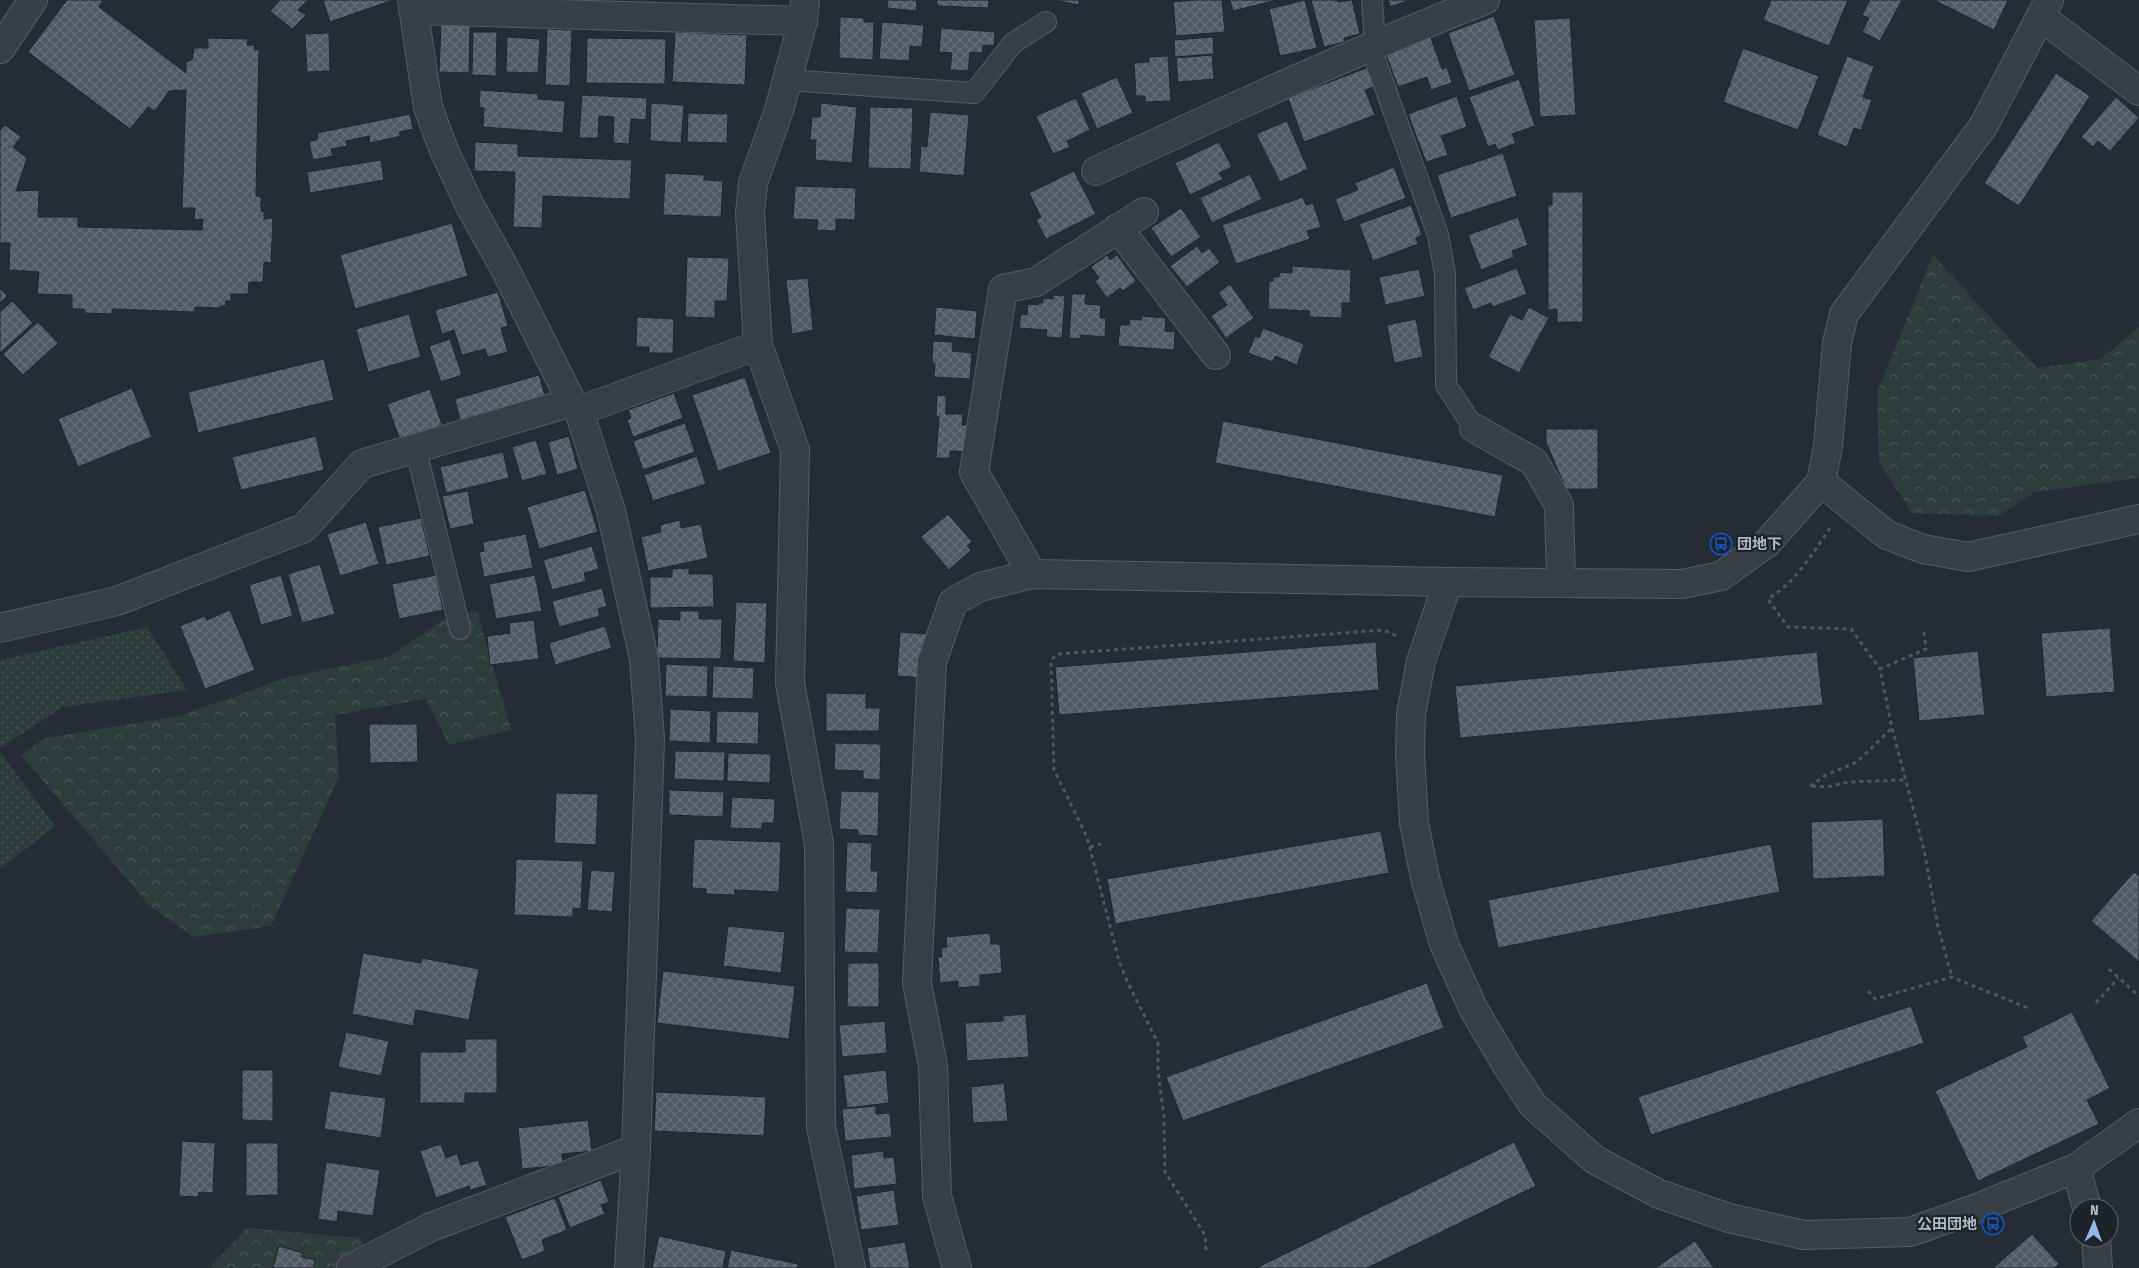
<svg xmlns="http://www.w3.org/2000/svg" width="2139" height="1268" font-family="'Fira Sans Condensed','Noto Sans JP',sans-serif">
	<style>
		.forest { fill: url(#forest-crowns) }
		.park { fill: url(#park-dots) }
		.building { fill: url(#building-cross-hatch); stroke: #1e252d }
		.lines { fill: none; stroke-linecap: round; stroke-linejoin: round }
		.service-casing { stroke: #555c64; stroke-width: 22 }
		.minor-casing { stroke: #555c64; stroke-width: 30 }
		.tertiary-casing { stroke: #555c64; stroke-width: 30 }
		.path { stroke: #4a5a5b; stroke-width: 3; stroke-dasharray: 4 4; stroke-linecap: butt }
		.service { stroke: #373e46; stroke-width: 20 }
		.minor { stroke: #373e46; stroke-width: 28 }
		.tertiary { stroke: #373e46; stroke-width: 28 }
		.labels { text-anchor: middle; stroke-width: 4.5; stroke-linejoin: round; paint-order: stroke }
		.poi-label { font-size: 15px; font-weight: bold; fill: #b2b9c3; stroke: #1c232b; text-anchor: start }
	</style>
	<defs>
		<pattern id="forest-crowns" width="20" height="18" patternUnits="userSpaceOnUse" patternTransform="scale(1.25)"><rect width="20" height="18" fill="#2c3d3c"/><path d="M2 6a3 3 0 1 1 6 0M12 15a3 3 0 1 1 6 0" fill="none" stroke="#485757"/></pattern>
		<pattern id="park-dots" width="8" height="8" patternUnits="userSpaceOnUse" patternTransform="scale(1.25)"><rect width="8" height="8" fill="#2c3d3c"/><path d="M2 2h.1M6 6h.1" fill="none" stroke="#485757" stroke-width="1.8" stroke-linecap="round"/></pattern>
		<pattern id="building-cross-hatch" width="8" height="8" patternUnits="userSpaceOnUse" patternTransform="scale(1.25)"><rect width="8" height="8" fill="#4f5964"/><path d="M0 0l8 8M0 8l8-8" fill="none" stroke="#666f79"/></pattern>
	</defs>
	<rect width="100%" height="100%" fill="#242d36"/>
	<!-- forest -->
	<g class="forest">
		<polygon points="1933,255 2037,368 2101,359 2139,327 2139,478 2035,492 1998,516 1912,513 1879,462 1877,392"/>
		<polygon points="477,611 511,730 449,745 426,699 335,715 339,777 271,926 193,937 149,905 21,755 45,738 179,716 289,677 388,657 455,612"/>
		<polygon points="247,1228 361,1238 376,1268 209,1268"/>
	</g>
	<!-- park -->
	<g class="park">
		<polygon points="147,627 187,690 63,707 0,748 0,660"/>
		<polygon points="0,752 55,826 0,869"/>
	</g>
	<!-- building -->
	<g class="building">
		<polygon points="67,0 103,0 99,7 186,73 186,62 192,60 194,48 208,48 208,38 248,39 247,45 254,45 255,50 259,49 256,196 261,197 261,211 264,212 264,219 273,218 271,263 264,262 263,282 249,282 248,294 231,294 231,301 226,301 225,306 220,306 221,308 195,307 195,312 112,309 112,314 85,313 84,309 72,309 72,295 37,294 39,272 9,270 10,243 0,243 0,130 5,125 21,137 13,147 27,158 16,191 39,190 38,217 78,217 78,227 202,230 203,219 194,220 195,208 182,208 186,90 169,91 155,111 148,107 130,129 28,52"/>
		<polygon points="280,0 308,0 298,10 306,15 292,29 270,11"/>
		<polygon points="323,0 393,0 330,22"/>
		<polygon points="888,0 917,0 916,11 887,8"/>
		<polygon points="936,0 989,0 988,8 938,6"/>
		<polygon points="1053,0 1079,0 1079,5"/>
		<polygon points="1194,0 1222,0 1225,32 1176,36 1173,2"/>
		<polygon points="1230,0 1277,0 1233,11"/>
		<polygon points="1305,0 1317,48 1280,56 1269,9"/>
		<polygon points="1311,0 1337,0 1338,2 1352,0 1360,34 1344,38 1344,42 1324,47"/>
		<polygon points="1388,0 1410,0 1390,7"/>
		<polygon points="1771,0 1848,0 1829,46 1763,20"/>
		<polygon points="1870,0 1902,0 1880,41 1862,32 1869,18 1862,15"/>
		<polygon points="1934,0 2008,0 1994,30"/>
		<polygon points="1494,16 1515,75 1469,91 1448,33"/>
		<polygon points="840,17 864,18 864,22 874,22 873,60 839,58"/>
		<polygon points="1570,18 1576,115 1540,117 1534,20"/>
		<polygon points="882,22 924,25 922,47 910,46 909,61 879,59"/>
		<polygon points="441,25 470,26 469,73 439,72"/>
		<polygon points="941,28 995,32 994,46 983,45 982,53 970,52 968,71 950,70 952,53 939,52"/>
		<polygon points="547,29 572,30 570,86 545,85"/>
		<polygon points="473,32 497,32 496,76 472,75"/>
		<polygon points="675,32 747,35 745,85 672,82"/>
		<polygon points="329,33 330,71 307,72 305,34"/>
		<polygon points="1429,33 1442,69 1447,67 1452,83 1431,90 1427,77 1398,87 1384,49"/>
		<polygon points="507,37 540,39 538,73 506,72"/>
		<polygon points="1213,37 1214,54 1175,57 1174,40"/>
		<polygon points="587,38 666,39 665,84 586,83"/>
		<polygon points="1743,48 1819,76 1798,130 1723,102"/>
		<polygon points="1212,55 1214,79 1178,82 1176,58"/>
		<polygon points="1168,56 1171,101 1145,102 1145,96 1136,96 1134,63 1149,62 1149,57"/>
		<polygon points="1847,56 1874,66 1863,97 1872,100 1861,130 1854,128 1847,147 1817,135"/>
		<polygon points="1369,67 1376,86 1365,90 1375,115 1304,142 1288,98"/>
		<polygon points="2056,73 2090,96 2019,206 1984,183"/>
		<polygon points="1117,77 1133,113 1097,129 1081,93"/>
		<polygon points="1519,79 1535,126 1512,134 1516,143 1498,150 1495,144 1488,147 1469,97"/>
		<polygon points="480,90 538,94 538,99 565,101 563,133 483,127 484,108 479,107"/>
		<polygon points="582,95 647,98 646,120 631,119 629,144 613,143 614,117 599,116 598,138 579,138"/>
		<polygon points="1457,96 1467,127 1441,136 1448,155 1426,162 1408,114"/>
		<polygon points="2116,97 2139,118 2110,151 2098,141 2093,147 2081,137"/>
		<polygon points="1076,98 1090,130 1067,141 1070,147 1053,154 1036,116"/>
		<polygon points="651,103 684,105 681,143 650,141"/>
		<polygon points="821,103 857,107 852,163 815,160 816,140 810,140 812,117 820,117"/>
		<polygon points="870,107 913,108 911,169 868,168"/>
		<polygon points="930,112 969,115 964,176 919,172 921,146 927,147"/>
		<polygon points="688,113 728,114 727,143 687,142"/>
		<polygon points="410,114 413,129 399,132 401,136 370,143 369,136 346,141 347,146 331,149 333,156 313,160 309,142 318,139 317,133"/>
		<polygon points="1287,121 1308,169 1280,182 1256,134"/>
		<polygon points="475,142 518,144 518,156 632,160 630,199 543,196 542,228 513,227 515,172 474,171"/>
		<polygon points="1219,142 1232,167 1219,173 1223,179 1190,195 1175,163"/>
		<polygon points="1503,153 1517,196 1451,218 1437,175"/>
		<polygon points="381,160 384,180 310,193 307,172"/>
		<polygon points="1394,167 1406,198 1344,222 1335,199 1358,190 1355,183"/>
		<polygon points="1074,171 1096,214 1046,239 1036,220 1041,217 1029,193"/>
		<polygon points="665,173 704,175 704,180 723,181 721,217 663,215"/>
		<polygon points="1250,174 1262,199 1212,223 1200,198"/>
		<polygon points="795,186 856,188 855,220 836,219 836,231 817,230 818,220 793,219"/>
		<polygon points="1552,192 1583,192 1583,322 1557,322 1557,309 1548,310 1548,205 1552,205"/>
		<polygon points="1303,197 1306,205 1313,203 1321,227 1307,231 1310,239 1236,264 1222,225"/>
		<polygon points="1411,205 1422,235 1416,238 1418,244 1373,261 1359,224"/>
		<polygon points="1181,208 1201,237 1171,257 1151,228"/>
		<polygon points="1518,217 1528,245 1512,251 1514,257 1481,270 1468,235"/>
		<polygon points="452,223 468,276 355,309 340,255"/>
		<polygon points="1197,246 1202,253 1209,248 1220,262 1187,287 1170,266"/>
		<polygon points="1107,255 1110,260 1117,255 1136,281 1123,291 1120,288 1107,298 1095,281 1099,278 1091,267"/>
		<polygon points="687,257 729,258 727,301 715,301 715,318 685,317"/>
		<polygon points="1292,266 1351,270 1350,303 1342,303 1342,318 1309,317 1310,311 1268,309 1269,281 1273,281 1273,277 1279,277 1280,272 1292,273"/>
		<polygon points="1517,268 1527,294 1493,307 1491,303 1473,310 1464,288"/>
		<polygon points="1419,269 1425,296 1385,305 1379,277"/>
		<polygon points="808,278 813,330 792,334 786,280"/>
		<polygon points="1230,284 1254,318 1226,338 1211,316 1227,305 1218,293"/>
		<polygon points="0,288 7,296 0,303"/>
		<polygon points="498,292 508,326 501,328 508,352 488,357 485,349 462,355 454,330 442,334 435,310"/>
		<polygon points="1072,294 1086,294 1085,304 1101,305 1100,318 1106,318 1105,337 1081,335 1081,339 1069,338"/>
		<polygon points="1053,295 1065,296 1062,338 1046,337 1047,330 1019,328 1021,314 1027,315 1028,304 1038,305 1038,303 1043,303 1043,298 1053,299"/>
		<polygon points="12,301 33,323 0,353 0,312"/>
		<polygon points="936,307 977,311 975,339 934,335"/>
		<polygon points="1529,307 1549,318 1519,373 1488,357 1510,314 1522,320"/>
		<polygon points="409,314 421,357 368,372 356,329"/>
		<polygon points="1142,316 1166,318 1165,331 1175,332 1174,350 1118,346 1120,325 1129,325 1130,319 1141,320"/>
		<polygon points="637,317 674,319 673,353 649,353 649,347 636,347"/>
		<polygon points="1416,319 1423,357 1394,363 1387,325"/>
		<polygon points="38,322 58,343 23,375 3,354"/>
		<polygon points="1263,328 1304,344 1297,365 1275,356 1273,362 1248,353 1255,336 1259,338"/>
		<polygon points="450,339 462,375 441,382 429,346"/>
		<polygon points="933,341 953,342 952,351 972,353 970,379 934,377 935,363 932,363"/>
		<polygon points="324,359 334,400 198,433 188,392"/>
		<polygon points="539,375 545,396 460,420 455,399"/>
		<polygon points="745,377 771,453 718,471 692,395"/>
		<polygon points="132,388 152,437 78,467 58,419"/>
		<polygon points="430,389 442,425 400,440 387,404"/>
		<polygon points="674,393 683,418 633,437 627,420 631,418 628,410"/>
		<polygon points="937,395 946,396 946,414 963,414 962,425 967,425 966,452 950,451 950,458 936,458 939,417 936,416"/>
		<polygon points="1223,421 1503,475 1495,517 1215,463"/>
		<polygon points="685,423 695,452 643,470 633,441"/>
		<polygon points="1546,429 1598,429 1598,489 1566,489 1546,442"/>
		<polygon points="316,436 324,470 241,490 232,457"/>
		<polygon points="569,436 578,469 557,475 548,442"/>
		<polygon points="536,440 547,474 522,481 512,447"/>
		<polygon points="503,452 509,478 446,493 440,467"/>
		<polygon points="697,456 706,484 653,501 644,475"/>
		<polygon points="585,490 598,532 539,549 527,507"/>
		<polygon points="468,491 474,524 450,529 442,496"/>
		<polygon points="948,514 972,542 967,546 971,550 949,570 921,537"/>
		<polygon points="421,518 430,556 386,565 378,527"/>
		<polygon points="680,520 681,528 701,524 708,558 648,571 641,537 661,532 660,525"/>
		<polygon points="366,522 379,564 340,576 327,534"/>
		<polygon points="526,534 533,568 484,577 479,552 484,551 483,542"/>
		<polygon points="592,546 599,569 584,573 586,581 552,590 543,560"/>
		<polygon points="320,564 335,614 302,623 288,574"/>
		<polygon points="689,568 689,574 713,574 714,607 650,608 650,577 672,577 672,569"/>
		<polygon points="281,575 293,616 261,625 249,585"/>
		<polygon points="436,575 443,610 399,619 392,584"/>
		<polygon points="535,575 542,611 496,619 489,584"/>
		<polygon points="602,588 607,606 598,609 600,616 559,627 552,601"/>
		<polygon points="736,602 767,603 765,663 733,661"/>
		<polygon points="230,610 255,670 205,689 180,626 205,616 207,620"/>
		<polygon points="680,611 699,611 699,619 722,619 721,659 657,658 658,619 680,620"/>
		<polygon points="534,620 539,659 490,665 487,636 510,633 509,623"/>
		<polygon points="605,626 612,648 555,665 549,643"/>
		<polygon points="2110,628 2115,692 2046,697 2041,633"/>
		<polygon points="900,632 927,634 924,678 897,676"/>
		<polygon points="1376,642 1379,690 1059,715 1055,667"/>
		<polygon points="1978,651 1985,715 1919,721 1913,658"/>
		<polygon points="1817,652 1823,705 1460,738 1455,686"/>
		<polygon points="666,664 708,666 707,697 665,696"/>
		<polygon points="713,666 754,668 753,699 712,698"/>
		<polygon points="826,693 866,694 866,708 880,708 879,731 826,731"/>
		<polygon points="670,709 711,711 710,743 669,741"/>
		<polygon points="717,711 759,712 758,744 716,743"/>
		<polygon points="369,724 417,724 418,762 370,763"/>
		<polygon points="835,743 881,744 880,780 863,779 863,771 834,770"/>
		<polygon points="675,751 725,752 724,781 674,779"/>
		<polygon points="728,753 771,754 770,783 727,781"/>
		<polygon points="669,790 724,792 723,817 669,815"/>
		<polygon points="841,791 879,792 878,836 858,835 858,830 839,829"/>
		<polygon points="556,793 598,794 596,845 554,843"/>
		<polygon points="732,797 775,799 774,823 762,823 762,829 730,828"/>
		<polygon points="1883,819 1885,876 1813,879 1811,822"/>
		<polygon points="1381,831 1389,873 1115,924 1107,879"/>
		<polygon points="694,839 781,842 779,892 735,890 735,895 706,894 706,889 692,888"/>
		<polygon points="847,842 872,843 871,871 878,871 877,893 845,892"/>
		<polygon points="1771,844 1780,892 1498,948 1488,900"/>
		<polygon points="516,859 583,861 581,909 573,908 573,917 514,915"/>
		<polygon points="591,870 615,872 612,912 587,910"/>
		<polygon points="2134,872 2139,876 2139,962 2091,921"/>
		<polygon points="846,908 880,909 878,953 844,952"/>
		<polygon points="728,926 785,932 781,973 723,966"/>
		<polygon points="990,933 991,944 1000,944 1002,973 980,975 980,986 958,988 958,981 940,983 938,957 942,957 941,948 947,947 946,937"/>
		<polygon points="363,953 421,963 422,958 479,969 469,1020 416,1010 413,1026 352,1014"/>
		<polygon points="848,963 879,963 879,1007 847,1007"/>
		<polygon points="663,971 795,986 789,1039 657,1023"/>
		<polygon points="1427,983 1444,1028 1183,1121 1166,1077"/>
		<polygon points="1911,1006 1924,1043 1651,1135 1638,1097"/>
		<polygon points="2072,1012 2110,1088 2087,1100 2099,1124 1978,1181 1935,1091 2027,1047 2022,1037"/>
		<polygon points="1026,1014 1029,1057 967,1061 965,1023 1003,1021 1003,1016"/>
		<polygon points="885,1021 887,1053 842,1057 839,1025"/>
		<polygon points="346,1032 389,1041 381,1076 338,1067"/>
		<polygon points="465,1039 497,1039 497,1093 465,1093 465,1103 420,1103 420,1052 465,1052"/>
		<polygon points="242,1070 273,1070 273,1121 242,1120"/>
		<polygon points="886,1070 889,1103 847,1108 843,1075"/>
		<polygon points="1004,1083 1008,1121 973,1123 971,1087"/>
		<polygon points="330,1091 386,1098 381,1138 324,1129"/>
		<polygon points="656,1092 766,1097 764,1136 654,1131"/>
		<polygon points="876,1106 876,1114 890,1113 892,1137 845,1141 842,1109"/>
		<polygon points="588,1120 592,1151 562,1154 563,1165 522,1169 518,1128"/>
		<polygon points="182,1141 215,1143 213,1193 199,1192 198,1197 179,1196"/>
		<polygon points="1514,1142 1536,1186 1367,1268 1256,1268"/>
		<polygon points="246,1143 278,1143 278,1195 246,1196"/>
		<polygon points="441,1144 446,1158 457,1154 461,1165 478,1160 487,1185 470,1190 469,1186 436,1198 420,1151"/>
		<polygon points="883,1151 884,1158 894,1157 897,1184 854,1189 851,1155"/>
		<polygon points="326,1162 380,1170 373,1216 338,1211 337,1222 318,1219"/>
		<polygon points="601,1180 609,1202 601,1205 605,1214 570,1228 558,1197"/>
		<polygon points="894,1190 899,1225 861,1230 856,1196"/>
		<polygon points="555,1198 567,1230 542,1240 545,1251 522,1260 505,1217"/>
		<polygon points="2032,1234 2059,1264 2054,1268 1993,1268"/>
		<polygon points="659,1236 726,1251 723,1268 652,1268"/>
		<polygon points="1695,1241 1714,1268 1655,1268"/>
		<polygon points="905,1242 910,1268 870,1268 867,1248"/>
		<polygon points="279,1246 303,1253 302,1257 315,1260 313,1268 273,1268"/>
		<polygon points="731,1250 798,1264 797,1268 727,1268"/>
	</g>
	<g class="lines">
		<!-- service casing -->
		<g class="service-casing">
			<g id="service">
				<polyline points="1372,0 1375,43 1374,57 1438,235 1445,274 1446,385 1474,428"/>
				<polyline points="787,80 974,93 1013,43 1046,22"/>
				<polyline points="416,450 460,629"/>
			</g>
		</g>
		<!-- minor casing -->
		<g class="minor-casing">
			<g id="minor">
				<polyline points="412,0 428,107 443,148 470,206 504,267 572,402 579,411 611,511 644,659 650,739 636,1149 629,1268"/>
				<polyline points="805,0 803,21 779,110 753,183 750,213 758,345 795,450 790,683 819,844 821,1127 851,1268"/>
				<polyline points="413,10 803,21"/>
				<polyline points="2041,17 2139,91"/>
				<polyline points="0,49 33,0"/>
				<path d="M1096,171c128,-60 257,-119 389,-171"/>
				<polyline points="1118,228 1216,355"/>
				<polyline points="579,411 758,345"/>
				<polyline points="1474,428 1534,462 1559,505 1561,582"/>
				<polyline points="1032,574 974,472 1003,289 1036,282 1144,212"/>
				<polyline points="0,628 117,601 304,528 362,464 572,402"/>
				<polyline points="2076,1168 2087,1208"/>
				<polyline points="2096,1238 2098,1268"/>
				<polyline points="351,1268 431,1227 636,1149"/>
				<polyline points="957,1268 937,1196 933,1066 917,983 932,662 953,602 980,587 1032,574 1448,582"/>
			</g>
		</g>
		<!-- tertiary casing -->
		<g class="tertiary-casing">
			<g id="tertiary">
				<polyline points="2049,0 1984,125 1844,314 1837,343 1828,446 1821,482 1767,543 1721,576 1682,584 1448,582 1421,661 1411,714 1410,754 1414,823 1425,878 1444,944 1474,1010 1506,1064 1533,1105 1595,1160 1659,1194 1729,1218 1804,1235 1910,1232 1972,1210 2076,1168 2139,1123"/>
				<polyline points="1821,482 1887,535 1923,549 1968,557 2139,519"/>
			</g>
		</g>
		<!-- path -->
		<g class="path">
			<path d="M1830,528c-18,26 -34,54 -62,71l20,28 63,2 29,40"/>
			<polyline points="1924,632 1926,649 1880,669 1892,728 1924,850 1938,927 1952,977"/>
			<polyline points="1810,786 1826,775 1857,762 1892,728"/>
			<polyline points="1812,786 1827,787 1848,782 1906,780"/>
			<polyline points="1090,847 1101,844"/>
			<polyline points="2109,969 2139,996"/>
			<polyline points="1868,991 1875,999 1952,977 2028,1008"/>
			<polyline points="2096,1003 2118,978"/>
			<polyline points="1206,1250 1205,1235 1165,1172 1164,1117 1158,1071 1158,1043 1127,981 1119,961 1087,837 1054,770 1051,660 1058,654 1383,630 1397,636"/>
		</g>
		<!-- service -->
		<use href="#service" class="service"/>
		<!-- minor -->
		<use href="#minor" class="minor"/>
		<!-- tertiary -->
		<use href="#tertiary" class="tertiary"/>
	</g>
	<!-- icons -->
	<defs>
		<g id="bus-ring" transform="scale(1.125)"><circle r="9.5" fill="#1c232b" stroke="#1a4fb4" stroke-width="1.5"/><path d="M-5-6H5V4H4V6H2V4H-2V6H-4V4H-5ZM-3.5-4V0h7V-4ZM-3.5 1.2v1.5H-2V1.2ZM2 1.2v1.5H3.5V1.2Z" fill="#1a4fb4"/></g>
	</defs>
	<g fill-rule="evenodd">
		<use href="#bus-ring" x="1721" y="544"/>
		<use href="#bus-ring" x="1993" y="1224"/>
	</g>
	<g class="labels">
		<!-- poi labels -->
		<g class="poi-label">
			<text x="1737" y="549">団地下</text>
			<text x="1977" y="1229" text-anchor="end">公田団地</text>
		</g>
	</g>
	<!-- north arrow -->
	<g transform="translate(2094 1223) rotate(2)"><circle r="24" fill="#1c232b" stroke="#585f68"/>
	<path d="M0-4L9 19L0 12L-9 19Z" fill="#90b9e9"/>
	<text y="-8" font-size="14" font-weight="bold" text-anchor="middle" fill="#b2b9c3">N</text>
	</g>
</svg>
